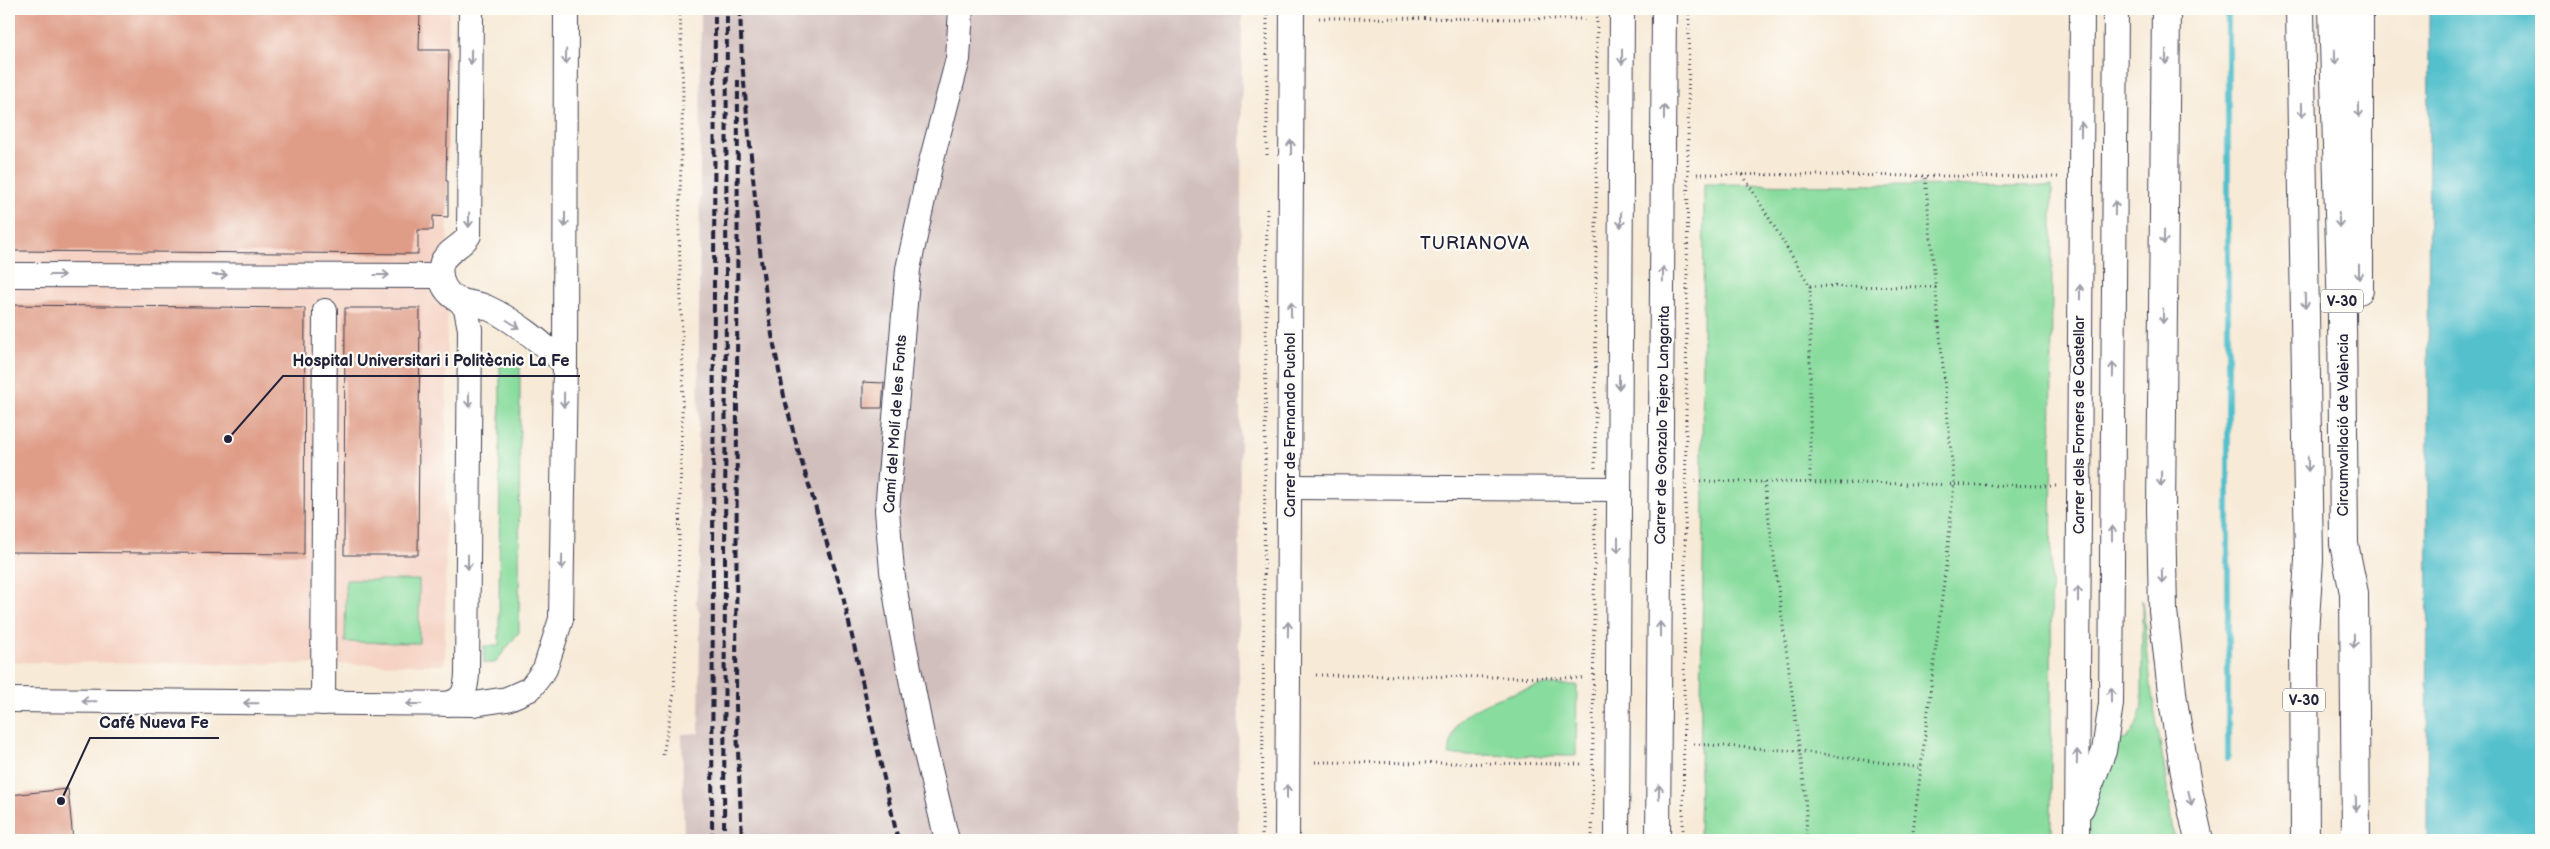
<svg xmlns="http://www.w3.org/2000/svg" width="2550" height="849" font-family="'Balsamiq Sans',sans-serif">
	<style>
		.built { fill: #f5d2c3 }
		.industrial { fill: #d1bfbd }
		.green { fill: #88dc9d; stroke: #557f6c }
		.water { fill: #53c0cc; stroke: #3a7184 }
		.lines { fill: none; stroke-linecap: round; stroke-linejoin: round }
		.stream { stroke: #53c0cc; stroke-width: 6 }
		.building { fill: #df9c87 }
		.minor-casing { stroke: #424052; stroke-width: 26 }
		.highway-casing { stroke: #424052; stroke-width: 30 }
		.path { stroke: #424052; stroke-width: 3; stroke-dasharray: 1 4; stroke-linecap: butt }
		.minor { stroke: #fff; stroke-width: 24 }
		.highway { stroke: #fff; stroke-width: 28 }
		.rail { stroke: #22223b; stroke-width: 4; stroke-dasharray: 8 4; stroke-linecap: butt }
		.oneway { stroke: #9c9ca7 }
		.labels { text-anchor: middle; stroke-width: 4.5; stroke-linejoin: round; paint-order: stroke }
		.shield { fill: #fdfcf7; stroke: #646373; stroke-width: 1 }
		.shield-label { font-size: 14px; font-weight: bold; fill: #22223b }
		.street-label { font-size: 15px; fill: #22223b; stroke: #fdfcf7 }
		.quarter-label { font-size: 18px; letter-spacing: 1px; fill: #22223b; stroke: #fdfcf7 }
		.leader { fill: none; stroke: #22223b; stroke-width: 2 }
		.callout-dot { fill: #22223b; stroke: #fdfcf7; stroke-width: 2 }
		.callout-label { font-size: 16px; text-anchor: middle; font-weight: bold; fill: #22223b; stroke: #fdfcf7; stroke-width: 4.5; stroke-linejoin: round; paint-order: stroke }
	</style>
	<rect width="100%" height="100%" fill="#fdfcf7"/>
	<filter id="ink" filterUnits="userSpaceOnUse"><feTurbulence type="fractalNoise" baseFrequency=".02" numOctaves="2"/><feDisplacementMap in="SourceGraphic" scale="10" xChannelSelector="R" yChannelSelector="G"/><feConvolveMatrix kernelMatrix="1 2 1 2 8 2 1 2 1" color-interpolation-filters="sRGB"/></filter>
	<filter id="wash" filterUnits="userSpaceOnUse"><feTurbulence type="fractalNoise" baseFrequency=".0096" numOctaves="4" result="noise"/><feDisplacementMap in="SourceGraphic" scale="20" xChannelSelector="R" yChannelSelector="G"/><feGaussianBlur stdDeviation="1.12" result="paint"/><feColorMatrix in="noise" values="0 0 0 0 0 0 0 0 0 0 0 0 0 0 0 0 0 1.4 0 .05"/><feComposite in="paint" operator="in"/></filter>
	<g filter="url(#wash)">
		<rect width="100%" height="100%" fill="#f7ead7"/>
		<!-- built -->
		<polygon class="built" points="9,9 449,9 445,665 9,662"/>
		<!-- industrial -->
		<polygon class="industrial" points="701,9 1242,9 1238,840 684,840 682,734 699,733 700,614 696,602 701,536 698,473"/>
		<!-- green -->
		<g class="green">
			<polygon points="1326,9 1442,9 1325,10"/>
			<polygon points="1704,184 2052,186 2051,840 1699,840 1704,497 1702,469"/>
			<polygon points="500,364 520,364 519,632 495,663 484,663 484,646 499,646"/>
			<polygon points="346,580 419,580 419,643 345,642"/>
			<polygon points="2142,600 2152,695 2164,766 2174,840 2087,840 2087,825 2114,742 2127,739 2136,725 2142,708"/>
			<path d="M1543,685h34l-1,71 -127,-1c1,-9 3,-21 8,-30 12,-22 63,-34 86,-40z"/>
		</g>
		<!-- water -->
		<polygon class="water" points="2429,9 2541,9 2541,840 2427,840"/>
		<g class="lines">
			<!-- stream -->
			<polyline class="stream" points="2228,758 2228,9"/>
		</g>
		<g id="blocks">
			<!-- building -->
			<g class="building">
				<polygon points="9,9 420,9 419,50 449,50 446,181 448,181 448,217 433,216 433,230 418,230 418,254 9,251"/>
				<polygon points="9,305 305,308 304,554 9,552"/>
				<polygon points="345,308 420,308 418,555 344,555"/>
				<polygon points="863,382 884,383 882,408 863,408"/>
				<polygon points="68,789 73,840 9,840 9,795"/>
			</g>
		</g>
	</g>
	<g filter="url(#ink)">
		<use href="#blocks" fill-opacity="0" stroke="#424052" stroke-width="1"/>
		<g class="lines">
			<!-- minor casing -->
			<g class="minor-casing">
				<g id="minor">
					<path d="M471,9l-2,226c-6,11 -21,15 -27,27 -4,11 0,25 8,32 10,10 24,8 36,13 29,13 56,36 79,57"/>
					<polyline points="9,275 441,276"/>
					<polyline points="1290,487 1618,489"/>
					<polyline points="9,700 474,704 507,699 530,689 545,669 561,619 565,364 566,9"/>
					<polyline points="323,703 325,311"/>
					<path d="M447,704c17,-4 19,-14 20,-30l3,-345 -4,-20 -6,-8"/>
					<polyline points="2082,808 2104,751 2111,704 2116,9"/>
					<polyline points="947,840 924,745 901,628 892,571 887,510 908,269 931,162 958,59 961,9"/>
					<polyline points="1287,840 1292,9"/>
					<polyline points="1617,840 1622,9"/>
					<polyline points="1658,840 1664,9"/>
					<polyline points="2077,840 2082,9"/>
				</g>
			</g>
			<!-- highway casing -->
			<g class="highway-casing">
				<g id="highway">
					<polyline points="2166,9 2161,510 2163,611 2173,701 2188,790 2199,840"/>
					<polyline points="2300,9 2309,560 2304,633 2305,840"/>
					<polyline points="2333,9 2342,315 2344,544 2354,593 2356,840"/>
					<polyline points="2359,9 2359,290"/>
				</g>
			</g>
			<!-- path -->
			<g class="path">
				<polyline points="1267,9 1267,156"/>
				<polyline points="1319,18 1585,19"/>
				<polyline points="1445,18 1447,9"/>
				<polyline points="1697,174 2059,177"/>
				<polyline points="1743,175 1810,286 1810,482"/>
				<polyline points="1810,286 1937,287"/>
				<polyline points="1595,468 1597,9"/>
				<polyline points="1695,481 2057,486"/>
				<polyline points="1764,482 1805,791 1807,840"/>
				<polyline points="1316,675 1582,678"/>
				<polyline points="1694,744 1799,751 1922,768"/>
				<polyline points="663,755 674,693 678,585 683,374 679,231 683,93 680,9"/>
				<polyline points="1315,762 1581,764"/>
				<polyline points="1262,840 1267,209"/>
				<polyline points="1592,840 1595,509"/>
				<polyline points="1683,840 1689,9"/>
				<polyline points="1912,840 1947,557 1954,484 1925,176"/>
			</g>
			<!-- minor -->
			<use href="#minor" class="minor"/>
			<!-- highway -->
			<use href="#highway" class="highway"/>
			<!-- rail -->
			<g class="rail">
				<polyline points="740,9 742,62 761,260 772,335 784,396 798,450 842,592 898,840"/>
				<polyline points="738,80 736,706 742,840"/>
				<polyline points="712,840 715,9"/>
				<polyline points="724,840 727,9"/>
			</g>
		</g>
		<!-- one-way arrows -->
		<defs><path id="oneway-shaft" d="M-6 0H5M1.5-3L5.5 0L1.5 3" fill="none" stroke-width="1.6" stroke-linecap="round" stroke-linejoin="round" transform="scale(1.25)"/></defs>
		<g class="oneway">
			<use href="#oneway-shaft" transform="translate(471 57) rotate(91)"/>
			<use href="#oneway-shaft" transform="translate(566 57) rotate(91)"/>
			<use href="#oneway-shaft" transform="translate(1622 57) rotate(90)"/>
			<use href="#oneway-shaft" transform="translate(2166 57) rotate(91)"/>
			<use href="#oneway-shaft" transform="translate(2335 57) rotate(88)"/>
			<use href="#oneway-shaft" transform="translate(2302 110) rotate(89)"/>
			<use href="#oneway-shaft" transform="translate(2359 110) rotate(90)"/>
			<use href="#oneway-shaft" transform="translate(1664 112) rotate(-90)"/>
			<use href="#oneway-shaft" transform="translate(2081 129) rotate(-90)"/>
			<use href="#oneway-shaft" transform="translate(1291 147) rotate(-90)"/>
			<use href="#oneway-shaft" transform="translate(2115 208) rotate(-89)"/>
			<use href="#oneway-shaft" transform="translate(469 220) rotate(91)"/>
			<use href="#oneway-shaft" transform="translate(565 220) rotate(90)"/>
			<use href="#oneway-shaft" transform="translate(1621 220) rotate(91)"/>
			<use href="#oneway-shaft" transform="translate(2339 220) rotate(88)"/>
			<use href="#oneway-shaft" transform="translate(2164 237) rotate(91)"/>
			<use href="#oneway-shaft" transform="translate(2359 272) rotate(90)"/>
			<use href="#oneway-shaft" transform="translate(1663 274) rotate(-89)"/>
			<use href="#oneway-shaft" transform="translate(57 275)"/>
			<use href="#oneway-shaft" transform="translate(220 275)"/>
			<use href="#oneway-shaft" transform="translate(382 275)"/>
			<use href="#oneway-shaft" transform="translate(2080 292) rotate(-90)"/>
			<use href="#oneway-shaft" transform="translate(2305 301) rotate(89)"/>
			<use href="#oneway-shaft" transform="translate(1291 309) rotate(-90)"/>
			<use href="#oneway-shaft" transform="translate(2163 316) rotate(91)"/>
			<use href="#oneway-shaft" transform="translate(513 324) rotate(32)"/>
			<use href="#oneway-shaft" transform="translate(2113 370) rotate(-89)"/>
			<use href="#oneway-shaft" transform="translate(1619 382) rotate(91)"/>
			<use href="#oneway-shaft" transform="translate(469 400) rotate(90)"/>
			<use href="#oneway-shaft" transform="translate(564 400) rotate(91)"/>
			<use href="#oneway-shaft" transform="translate(2308 464) rotate(89)"/>
			<use href="#oneway-shaft" transform="translate(2161 479) rotate(91)"/>
			<use href="#oneway-shaft" transform="translate(2112 533) rotate(-90)"/>
			<use href="#oneway-shaft" transform="translate(1618 545) rotate(90)"/>
			<use href="#oneway-shaft" transform="translate(468 562) rotate(90)"/>
			<use href="#oneway-shaft" transform="translate(562 562) rotate(91)"/>
			<use href="#oneway-shaft" transform="translate(2162 576) rotate(88)"/>
			<use href="#oneway-shaft" transform="translate(2078 594) rotate(-90)"/>
			<use href="#oneway-shaft" transform="translate(1288 629) rotate(-89)"/>
			<use href="#oneway-shaft" transform="translate(1660 629) rotate(-90)"/>
			<use href="#oneway-shaft" transform="translate(2354 641) rotate(89)"/>
			<use href="#oneway-shaft" transform="translate(2111 695) rotate(-90)"/>
			<use href="#oneway-shaft" transform="translate(89 701) rotate(-179)"/>
			<use href="#oneway-shaft" transform="translate(251 703) rotate(-179)"/>
			<use href="#oneway-shaft" transform="translate(414 704) rotate(-180)"/>
			<use href="#oneway-shaft" transform="translate(2077 757) rotate(-89)"/>
			<use href="#oneway-shaft" transform="translate(1287 792) rotate(-90)"/>
			<use href="#oneway-shaft" transform="translate(1659 792) rotate(-89)"/>
			<use href="#oneway-shaft" transform="translate(2190 798) rotate(77)"/>
			<use href="#oneway-shaft" transform="translate(2356 804) rotate(89)"/>
		</g>
	</g>
	<g class="labels">
		<!-- shield labels -->
		<g class="shield">
			<rect x="2321" y="289.5" width="42" height="23" rx="4"/>
			<rect x="2283" y="688.5" width="42" height="23" rx="4"/>
		</g>
		<g class="shield-label">
			<text x="2342" y="306">V-30</text>
			<text x="2304" y="705">V-30</text>
		</g>
		<!-- street labels -->
		<g class="street-label">
			<text transform="translate(895 424) rotate(-86)" y="5">Camí del Molí de les Fonts</text>
			<text transform="translate(1290 425) rotate(-90)" y="5">Carrer de Fernando Puchol</text>
			<text transform="translate(1662 425) rotate(-89)" y="5">Carrer de Gonzalo Tejero Langarita</text>
			<text transform="translate(2079 425) rotate(-90)" y="5">Carrer dels Forners de Castellar</text>
			<text transform="translate(2343 425) rotate(-90)" y="5">Circumval·lació de València</text>
		</g>
		<!-- quarter labels -->
		<g class="quarter-label">
			<text x="1475" y="249">TURIANOVA</text>
		</g>
	</g>
	<!-- callouts -->
	<path class="leader" d="M228 439L283 376H580M61 801L90 738H219"/>
	<g class="callout-dot">
		<circle cx="228" cy="439" r="5"/>
		<circle cx="61" cy="801" r="5"/>
	</g>
	<g class="callout-label">
		<text x="431" y="366">Hospital Universitari i Politècnic La Fe</text>
		<text x="154" y="728">Café Nueva Fe</text>
	</g>
	<!-- margin -->
	<rect width="2550" height="849" fill="none" stroke="#fdfcf7" stroke-width="30"/>
</svg>
